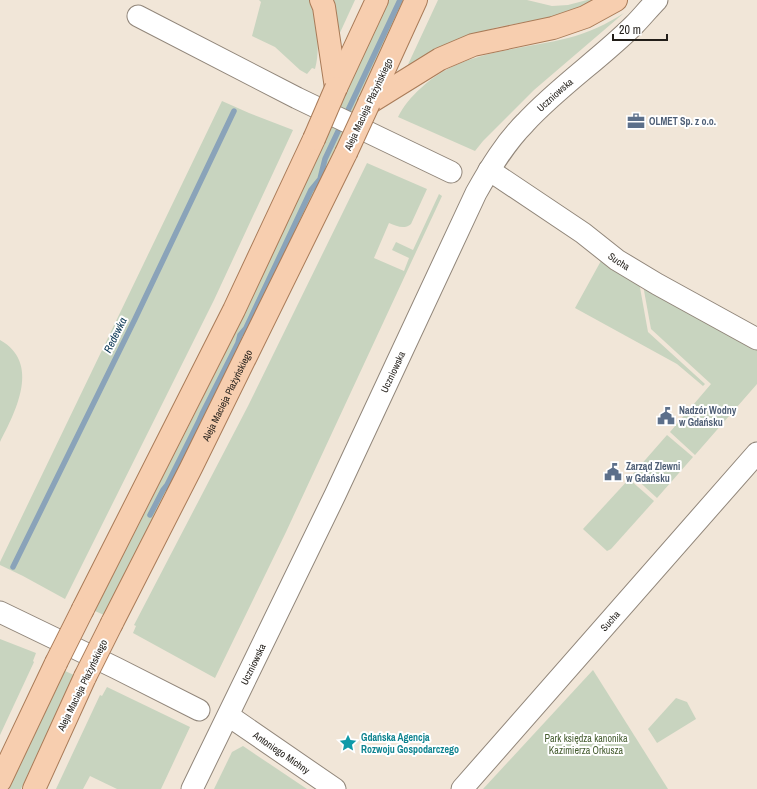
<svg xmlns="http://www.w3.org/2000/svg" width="757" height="789" font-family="'Archivo Narrow',sans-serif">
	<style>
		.green { fill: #c8d4bf }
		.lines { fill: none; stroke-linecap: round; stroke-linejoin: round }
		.stream { stroke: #8aa3b9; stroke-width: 5.5 }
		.minor-casing { stroke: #91867a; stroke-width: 23 }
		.major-casing { stroke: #a97b58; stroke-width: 24 }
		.minor { stroke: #fff; stroke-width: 21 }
		.major { stroke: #f7ceaf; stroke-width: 22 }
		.major-bridge-casing { stroke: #a97b58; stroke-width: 24; stroke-linecap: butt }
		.major-bridge { stroke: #f7ceaf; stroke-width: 22 }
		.labels { text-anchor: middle; stroke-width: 4; stroke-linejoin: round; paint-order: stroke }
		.street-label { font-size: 10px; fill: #221e19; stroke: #fff }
		.service-label { font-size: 10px; font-weight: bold; fill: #4e5e75; stroke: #fff; text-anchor: start }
		.culture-label { font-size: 10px; font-weight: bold; fill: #0d838f; stroke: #fff; text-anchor: start }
		.park-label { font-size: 10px; fill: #465d31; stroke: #fff }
		.water-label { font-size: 11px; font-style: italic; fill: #002f4d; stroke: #fff }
	</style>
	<rect width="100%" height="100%" fill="#f1e6d8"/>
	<!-- green -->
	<g class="green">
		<path d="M259,0h52c5,21 10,47 4,69l-3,-1 -5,6 -7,-4 -25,-23 -23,-11 9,-34z"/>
		<polygon points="332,0 355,0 338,37"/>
		<polygon points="388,0 406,0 336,149 231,367 104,615 95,611 221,362 291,214"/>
		<polygon points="438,0 527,0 552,6 568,5 587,0 599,0 562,15 498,27 467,36 432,51 405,71"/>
		<path d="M624,13l-90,77 -51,51 -8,10 -77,-34c6,-12 13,-20 23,-29 40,-38 96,-37 147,-50 20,-5 39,-14 56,-25z"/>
		<polygon points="222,101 249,113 293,130 214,300 65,599 23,576 0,565 0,562"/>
		<path d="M367,163l60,26 -16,35c-7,6 -14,2 -22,-1l-15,35 30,13 5,-13 -17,-8 4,-8 17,8 26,-56 3,2 -156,336 -71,146 -82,-45 3,-7 -2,-1 114,-219z"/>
		<polygon points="602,259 639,282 648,332 705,384 703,386 677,364 575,308"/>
		<polygon points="643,285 757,348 757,384 695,455 670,432 711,384 651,329"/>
		<path d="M0,340c41,23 16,71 0,102z"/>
		<polygon points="667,435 693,457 657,498 632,475"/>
		<polygon points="629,479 654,501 611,549 607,551 583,529"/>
		<polygon points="0,639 36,653 33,661 34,662 0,735"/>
		<polygon points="593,670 668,789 483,789"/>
		<polygon points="65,671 74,675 21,789 9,789"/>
		<polygon points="107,687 190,727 161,789 117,789 90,776 83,789 56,789 100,695 102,696"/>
		<polygon points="676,698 687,702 696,719 657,743 648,729"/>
		<polygon points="243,746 307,789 214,789 232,752"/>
	</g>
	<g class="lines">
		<!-- stream -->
		<g class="stream">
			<polyline points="150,515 163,490 167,485 198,423 202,414 238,343 240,335 246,328 311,190 320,179 325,159 400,0"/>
			<polyline points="13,567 135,319 234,111"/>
		</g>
		<!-- minor casing -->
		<g class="minor-casing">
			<g id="minor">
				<polyline points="138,16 297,98 451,172"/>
				<path id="s1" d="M489,170l94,63 34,27 40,24 100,55"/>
				<polyline points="0,612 116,668 199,710"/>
				<path id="s2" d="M229,716l106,73"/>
				<path id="s3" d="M192,789l143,-294 141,-302c14,-25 29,-50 49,-70 33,-36 75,-64 109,-98 8,-8 15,-17 23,-25"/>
				<path id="s4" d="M462,789l295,-336"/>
			</g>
		</g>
		<!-- major casing -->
		<g class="major-casing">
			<g id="major">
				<polyline points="321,0 324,7 336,88"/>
				<polyline points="336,88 377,0"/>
				<polyline points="369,103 440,59 473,45 553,28 585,17 616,0"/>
				<polyline points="369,103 416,0"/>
				<polyline points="83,609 234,310 314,139"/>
				<path id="s5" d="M112,623l79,-155 155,-315"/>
				<polyline points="0,781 56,663"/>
				<polyline points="34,789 85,677"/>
			</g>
		</g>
		<!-- minor -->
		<use href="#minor" class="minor"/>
		<!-- major -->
		<use href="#major" class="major"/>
		<!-- major-bridge casing -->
		<g class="major-bridge-casing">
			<g id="major-bridge">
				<polyline points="314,139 336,88"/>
				<polyline points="346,153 369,103"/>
				<polyline points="56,663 83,609"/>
				<polyline points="85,677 112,623"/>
			</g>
		</g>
		<!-- major-bridge -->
		<use href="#major-bridge" class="major-bridge"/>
	</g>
	<!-- icons -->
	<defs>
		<g id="office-bare" transform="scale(1.38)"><path d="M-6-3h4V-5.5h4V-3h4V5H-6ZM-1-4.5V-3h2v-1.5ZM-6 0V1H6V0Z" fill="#5c6f8a" stroke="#fff" stroke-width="2.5" paint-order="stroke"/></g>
		<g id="civic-bare" transform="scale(1.38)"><path d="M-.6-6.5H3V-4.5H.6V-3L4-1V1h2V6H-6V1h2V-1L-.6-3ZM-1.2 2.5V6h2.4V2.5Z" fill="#5c6f8a" stroke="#fff" stroke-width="2.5" paint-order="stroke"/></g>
		<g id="sight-bare" transform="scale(1.38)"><path d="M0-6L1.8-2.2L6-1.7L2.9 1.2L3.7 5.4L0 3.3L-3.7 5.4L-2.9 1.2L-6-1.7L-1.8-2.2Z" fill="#0f9aa8" stroke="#fff" stroke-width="2.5" paint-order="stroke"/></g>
	</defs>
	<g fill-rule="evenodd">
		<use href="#office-bare" x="636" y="121"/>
		<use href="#civic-bare" x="666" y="416"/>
		<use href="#civic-bare" x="613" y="472"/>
		<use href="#sight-bare" x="348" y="743"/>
	</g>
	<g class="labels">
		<!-- street labels -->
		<g class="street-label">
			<text dy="4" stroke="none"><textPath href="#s3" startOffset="787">Uczniowska</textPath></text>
			<text transform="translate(368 104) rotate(-65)" y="4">Aleja Macieja Płażyńskiego</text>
			<text dy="4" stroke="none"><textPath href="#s1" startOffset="159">Sucha</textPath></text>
			<text dy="4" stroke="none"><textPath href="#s3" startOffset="463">Uczniowska</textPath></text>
			<text dy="4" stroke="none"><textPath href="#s5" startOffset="255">Aleja Macieja Płażyńskiego</textPath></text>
			<text dy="4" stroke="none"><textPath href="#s4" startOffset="224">Sucha</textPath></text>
			<text dy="4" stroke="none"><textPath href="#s3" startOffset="139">Uczniowska</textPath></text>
			<text transform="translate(82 685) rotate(-64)" y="4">Aleja Macieja Płażyńskiego</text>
			<text dy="4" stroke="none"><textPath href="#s2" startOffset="64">Antoniego Michny</textPath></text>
		</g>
		<!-- service labels -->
		<g class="service-label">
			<text x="649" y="125">OLMET Sp. z o.o.</text>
			<text x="679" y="414">Nadzór Wodny<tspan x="679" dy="12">w Gdańsku</tspan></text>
			<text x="626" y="470">Zarząd Zlewni<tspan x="626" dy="12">w Gdańsku</tspan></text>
		</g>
		<!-- culture labels -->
		<g class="culture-label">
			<text x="361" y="741">Gdańska Agencja<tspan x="361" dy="12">Rozwoju Gospodarczego</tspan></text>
		</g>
		<!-- park labels -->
		<g class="park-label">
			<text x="586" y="742">Park księdza kanonika<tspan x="586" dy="12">Kazimierza Orkusza</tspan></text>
		</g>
		<!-- water labels -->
		<g class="water-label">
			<text transform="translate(115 335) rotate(-64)" y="4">Redewka</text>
		</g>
	</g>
	<!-- scale -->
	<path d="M613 34v6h54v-6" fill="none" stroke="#221e19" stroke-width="2"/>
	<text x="619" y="34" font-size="12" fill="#221e19" stroke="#ffffff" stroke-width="3" paint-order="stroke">20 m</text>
</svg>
